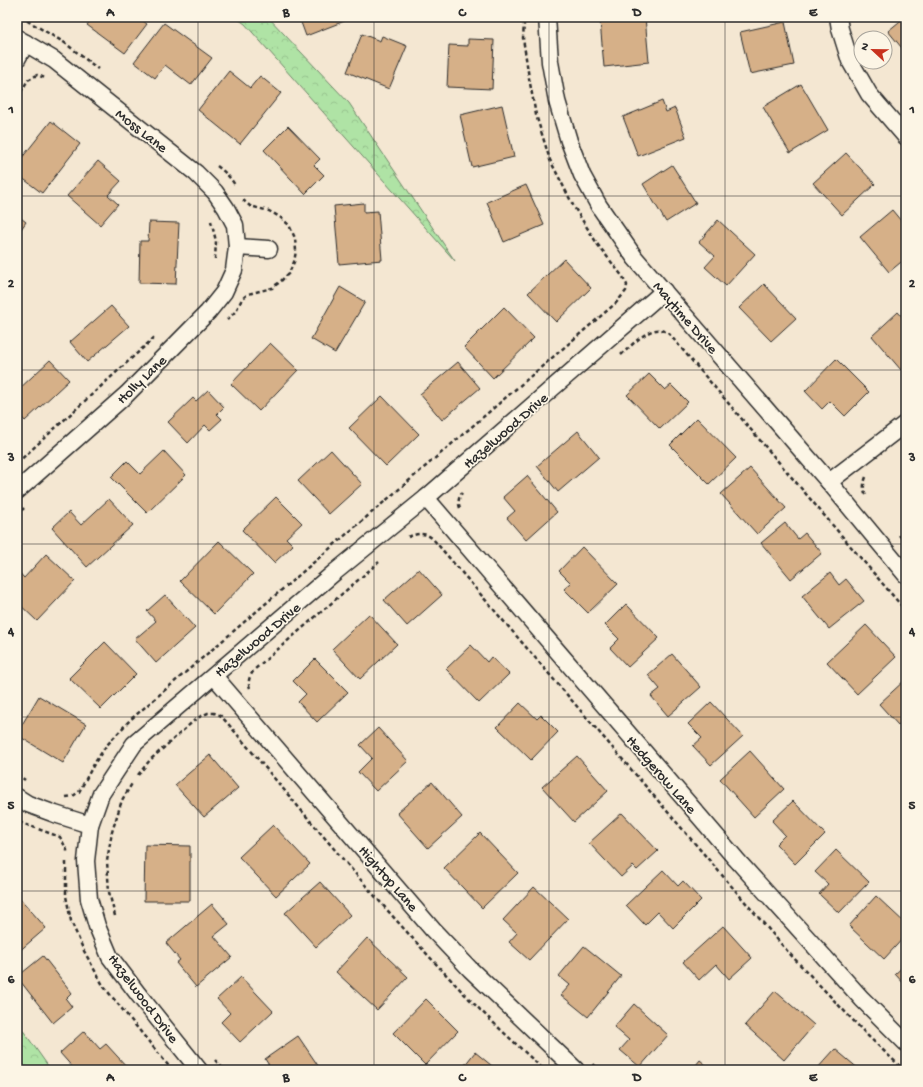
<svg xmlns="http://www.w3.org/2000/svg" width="923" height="1087" font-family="'Gochi Hand',sans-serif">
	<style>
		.forest { fill: url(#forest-crowns); stroke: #6d8768 }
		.building { fill: #d6b088; stroke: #2b2b2b }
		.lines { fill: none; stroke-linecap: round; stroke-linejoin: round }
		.minor-casing { stroke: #2b2b2b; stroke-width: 19 }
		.path { stroke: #2b2b2b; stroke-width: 2.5; stroke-dasharray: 4 3; stroke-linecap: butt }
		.minor { stroke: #fcf5e5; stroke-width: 16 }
		.grid { fill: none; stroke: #2b2b2b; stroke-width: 1; stroke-opacity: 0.55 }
		.labels { text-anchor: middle; stroke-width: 3.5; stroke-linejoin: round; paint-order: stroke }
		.street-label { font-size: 15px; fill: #2b2b2b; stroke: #fcf5e5 }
		.neatline { fill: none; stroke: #2b2b2b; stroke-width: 1.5 }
		.grid-label { font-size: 13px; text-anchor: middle; font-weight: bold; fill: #2b2b2b }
	</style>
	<defs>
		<pattern id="forest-crowns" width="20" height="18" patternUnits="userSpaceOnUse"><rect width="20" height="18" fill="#afe3a5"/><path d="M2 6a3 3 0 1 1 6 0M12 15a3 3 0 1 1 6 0" fill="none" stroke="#97c38e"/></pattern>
	</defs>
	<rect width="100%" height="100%" fill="#f4e7d2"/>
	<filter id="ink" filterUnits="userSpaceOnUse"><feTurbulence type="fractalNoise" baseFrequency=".025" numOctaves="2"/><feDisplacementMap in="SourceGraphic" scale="8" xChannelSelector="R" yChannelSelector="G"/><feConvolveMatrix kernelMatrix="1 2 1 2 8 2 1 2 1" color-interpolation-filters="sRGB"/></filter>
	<g filter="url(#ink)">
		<!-- forest -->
		<g class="forest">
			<polygon points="235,17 268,17 349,103 455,261 245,24"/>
			<polygon points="17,1022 51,1070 17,1070"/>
		</g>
		<!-- building -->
		<g class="building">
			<polygon points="93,17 138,17 147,24 125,53 87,25"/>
			<polygon points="299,17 346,17 347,20 306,36"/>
			<polygon points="638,17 645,17 649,62 604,67 600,21"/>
			<polygon points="905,17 906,17 906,53 888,31"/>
			<polygon points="785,22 794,65 750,74 740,32"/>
			<polygon points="164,23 212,58 191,85 165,65 155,78 134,62"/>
			<polygon points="362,34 380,41 382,36 407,46 389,89 347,72"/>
			<polygon points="468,39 494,40 492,89 447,87 449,45 468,46"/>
			<polygon points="229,71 250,88 260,76 281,93 240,144 198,110"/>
			<polygon points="801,84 828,130 790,153 763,107"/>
			<polygon points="662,101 666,112 675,108 686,137 638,156 623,117"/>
			<polygon points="502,105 514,157 472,167 460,115"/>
			<polygon points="51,121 80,144 42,193 17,174 17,164"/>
			<polygon points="288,126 320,159 314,165 324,175 305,194 264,150"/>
			<polygon points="846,153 875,184 842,215 813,183"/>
			<polygon points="98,161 121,181 108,195 118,204 100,225 67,196"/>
			<polygon points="672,165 696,203 666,222 643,184"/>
			<polygon points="526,185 544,225 504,242 487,202"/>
			<polygon points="364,203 364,212 378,211 382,260 339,264 334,206"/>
			<polygon points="892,210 906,227 906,258 889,272 860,237"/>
			<polygon points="17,215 26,222 17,235"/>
			<polygon points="718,220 755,254 726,286 705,267 715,256 699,242"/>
			<polygon points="149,222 179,223 176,284 139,283 140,241 148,241"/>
			<polygon points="564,259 591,288 556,322 528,293"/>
			<polygon points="764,284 796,318 771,341 739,308"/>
			<polygon points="340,287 365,302 335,353 311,339"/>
			<polygon points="111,306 129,326 87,362 70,342"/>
			<polygon points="504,307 534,338 493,378 464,347"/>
			<polygon points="898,312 906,321 906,366 901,370 872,336"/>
			<polygon points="270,343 298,370 259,411 231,384"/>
			<polygon points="836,359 869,392 845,416 830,401 822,409 805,391"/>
			<polygon points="50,360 69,380 25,421 17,412 17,391"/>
			<polygon points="458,362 480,388 442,420 420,394"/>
			<polygon points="649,374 665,390 671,385 688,402 660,429 627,395"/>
			<polygon points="208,390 224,407 217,414 222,419 210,430 205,425 188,443 168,422 193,398 196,401"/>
			<polygon points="382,396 419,434 386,466 349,428"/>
			<polygon points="697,418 736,458 709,484 670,445"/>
			<polygon points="578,431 599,457 558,492 537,466"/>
			<polygon points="331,450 362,484 329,514 298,481"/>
			<polygon points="164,451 186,475 147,513 111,477 127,461 140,474"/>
			<polygon points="750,468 786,508 757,534 721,494"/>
			<polygon points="527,476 557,512 526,540 507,518 515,511 503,497"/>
			<polygon points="276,497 302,523 286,538 293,545 274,563 242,530"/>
			<polygon points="109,499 133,525 87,567 52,528 69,512 81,525"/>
			<polygon points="785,523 798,539 805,533 822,553 791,579 761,543"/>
			<polygon points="219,541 253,574 214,614 180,581"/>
			<polygon points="582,547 618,584 588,613 564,589 571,583 559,571"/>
			<polygon points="46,554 75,581 37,621 17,602 17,570 24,578"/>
			<polygon points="419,569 442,595 407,626 384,600"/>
			<polygon points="830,573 839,585 846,579 864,601 829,629 802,596"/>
			<polygon points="165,595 195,628 156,663 135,639 156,621 147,611"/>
			<polygon points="626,604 659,638 628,667 610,648 619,639 605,625"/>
			<polygon points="369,614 397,644 360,679 332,649"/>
			<polygon points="866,625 896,657 857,694 827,662"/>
			<polygon points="105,642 136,674 101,709 69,678"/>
			<polygon points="471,645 487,662 491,657 509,674 479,703 446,669"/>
			<polygon points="672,654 701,687 668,716 651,696 660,689 648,675"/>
			<polygon points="315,659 348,692 317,722 298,702 306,694 293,681"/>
			<polygon points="906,679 906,718 898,725 879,704"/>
			<polygon points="39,696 86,724 63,763 17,735 17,733"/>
			<polygon points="711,702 743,736 711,765 693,746 702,738 688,724"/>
			<polygon points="520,703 537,719 541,715 558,732 531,760 497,727"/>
			<polygon points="378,728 408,761 376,791 358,772 372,758 360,745"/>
			<polygon points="750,751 784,789 754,817 720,779"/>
			<polygon points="210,755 238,788 204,817 175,785"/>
			<polygon points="577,756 608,791 574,822 542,787"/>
			<polygon points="432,782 462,817 428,848 397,813"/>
			<polygon points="793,801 825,834 795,864 776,844 785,835 772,821"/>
			<polygon points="622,813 658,851 637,870 633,866 621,877 589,843"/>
			<polygon points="273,825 310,864 276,896 239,857"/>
			<polygon points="480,833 518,873 482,908 444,868"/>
			<polygon points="145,845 190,846 190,901 144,901"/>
			<polygon points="836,850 869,882 839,913 819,894 828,884 815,872"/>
			<polygon points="663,870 678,886 683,881 701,900 673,928 658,912 645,925 626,905"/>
			<polygon points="320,882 350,915 316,947 285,913"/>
			<polygon points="534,887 568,919 529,960 509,942 517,933 503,920"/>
			<polygon points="17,895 46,928 17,953"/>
			<polygon points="876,896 906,924 906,935 884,959 849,926"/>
			<polygon points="212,904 229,924 214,936 232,957 196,987 176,963 180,960 166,943"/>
			<polygon points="723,926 752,958 729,979 716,964 699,980 683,962"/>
			<polygon points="367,938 408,977 377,1010 336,972"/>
			<polygon points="584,946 621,976 588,1017 561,995 570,985 559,976"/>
			<polygon points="43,956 72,993 66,999 72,1007 53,1023 17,977"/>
			<polygon points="906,964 906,986 895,974"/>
			<polygon points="241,977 273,1011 240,1042 221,1022 230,1013 217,999"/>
			<polygon points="775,991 814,1025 784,1060 745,1025"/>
			<polygon points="426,999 458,1031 425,1065 393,1033"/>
			<polygon points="634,1004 668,1035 640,1067 620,1050 629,1040 614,1027"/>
			<polygon points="84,1031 100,1049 106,1044 128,1068 125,1070 75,1070 60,1053"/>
			<polygon points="298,1036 321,1070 272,1070 265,1059"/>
			<polygon points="835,1049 860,1070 816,1070"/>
			<polygon points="475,1052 497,1070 461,1070"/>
			<polygon points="700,1060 712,1070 692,1070"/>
		</g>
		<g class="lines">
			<!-- minor casing -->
			<g class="minor-casing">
				<g id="minor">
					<polyline points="547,17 550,62 557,101 569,141 582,175 599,206 635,258 829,482 906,575"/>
					<polyline points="838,17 840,29 850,61 869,94 906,137"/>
					<polyline points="17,38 54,60 196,173 215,192 226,208 235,225 237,247 234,270 224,292 208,312 127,394 17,491"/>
					<polyline points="17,59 26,43"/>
					<polyline points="237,247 269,249"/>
					<polyline points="829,482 906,423"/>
					<polyline points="426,498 736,859 862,999 906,1043"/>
					<polyline points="214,676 433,930 470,969 576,1070"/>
					<polyline points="17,797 28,804 55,814 90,825"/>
					<polyline points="199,1070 138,994 110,957 97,926 89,899 86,861 90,825 101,794 134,744 335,572 426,498 664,291"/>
				</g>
			</g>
			<!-- path -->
			<g class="path">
				<polyline points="21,17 65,43 98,69"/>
				<polyline points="17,98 28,80 37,75 45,78"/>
				<path d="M217,166c7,5 13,11 18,19"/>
				<polyline points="211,221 216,241 215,259"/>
				<polyline points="227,320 236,311 242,299 248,294 272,288 281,281 289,273 294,262 296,251 295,238 289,225 280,217 269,211 250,206 243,200"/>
				<path d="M621,355c10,-9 27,-28 41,-25 3,1 6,3 8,5l236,276"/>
				<polyline points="17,463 156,336"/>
				<path d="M866,477c-3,8 -3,13 1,20"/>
				<path d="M460,508c-2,-6 -2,-10 2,-15"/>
				<polyline points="17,515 24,508"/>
				<polyline points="899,535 906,543"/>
				<path d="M408,537c10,-4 17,-5 25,2l356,414 79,83 36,34"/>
				<path d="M250,688c-3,-7 0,-13 5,-19l124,-107"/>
				<polyline points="17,774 25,780"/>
				<path d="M138,775l12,-15 47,-42 11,-5h6l6,2 10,11c74,87 146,175 225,258 28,30 59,58 89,86"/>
				<polyline points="66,797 73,796 79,792 94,764 106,746 130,720 616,303 626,291 627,285 623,277 598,245 574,207 550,160 536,115 529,78 523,38 524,24 522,17"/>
				<polyline points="19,822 60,837 67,850 67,853"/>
				<polyline points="66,862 66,896 71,921 84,951 104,987 172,1070"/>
				<polyline points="115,916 109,892 107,861 112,832 122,800 133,782"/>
				<polyline points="215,1060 224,1070"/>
				<polyline points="593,1064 600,1070"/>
			</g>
			<!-- minor -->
			<use href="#minor" class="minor"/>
		</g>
	</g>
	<!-- grid -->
	<path class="grid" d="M198,17v1053M374,17v1053M549,17v1053M725,17v1053M17,196h889M17,370h889M17,544h889M17,717h889M17,891h889"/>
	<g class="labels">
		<!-- street labels -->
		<g class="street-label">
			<text transform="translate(142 130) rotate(38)" y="5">Moss Lane</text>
			<text transform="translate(686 317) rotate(49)" y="5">Maytime Drive</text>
			<text transform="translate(141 379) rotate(-44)" y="5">Holly Lane</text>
			<text transform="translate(505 430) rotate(-41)" y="5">Hazelwood Drive</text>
			<text transform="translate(257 639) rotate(-40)" y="5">Hazelwood Drive</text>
			<text transform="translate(662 774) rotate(49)" y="5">Hedgerow Lane</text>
			<text transform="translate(389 878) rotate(49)" y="5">Hightop Lane</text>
			<text transform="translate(144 998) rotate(53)" y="5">Hazelwood Drive</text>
		</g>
	</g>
	<!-- margin -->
	<rect width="923" height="1087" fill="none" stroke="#fcf5e5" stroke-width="44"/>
	<!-- north arrow -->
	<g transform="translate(873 50) rotate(292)"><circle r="19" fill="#fcf5e5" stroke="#a8a49b"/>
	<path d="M0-3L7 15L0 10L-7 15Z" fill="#c8321e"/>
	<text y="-6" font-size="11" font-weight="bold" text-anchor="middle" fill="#2b2b2b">N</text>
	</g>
	<rect x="22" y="22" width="879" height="1043" class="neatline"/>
	<g class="grid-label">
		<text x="110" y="16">A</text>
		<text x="286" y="16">B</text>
		<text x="462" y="16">C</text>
		<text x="637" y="16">D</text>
		<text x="813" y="16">E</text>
		<text x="11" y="113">1</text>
		<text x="912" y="113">1</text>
		<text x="11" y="287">2</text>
		<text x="912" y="287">2</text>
		<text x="11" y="461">3</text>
		<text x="912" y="461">3</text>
		<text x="11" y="635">4</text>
		<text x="912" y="635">4</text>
		<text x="11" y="809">5</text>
		<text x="912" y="809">5</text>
		<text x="11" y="983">6</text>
		<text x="912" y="983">6</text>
		<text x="110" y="1081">A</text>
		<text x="286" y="1081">B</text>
		<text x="462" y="1081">C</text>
		<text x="637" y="1081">D</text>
		<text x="813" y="1081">E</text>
	</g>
</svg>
